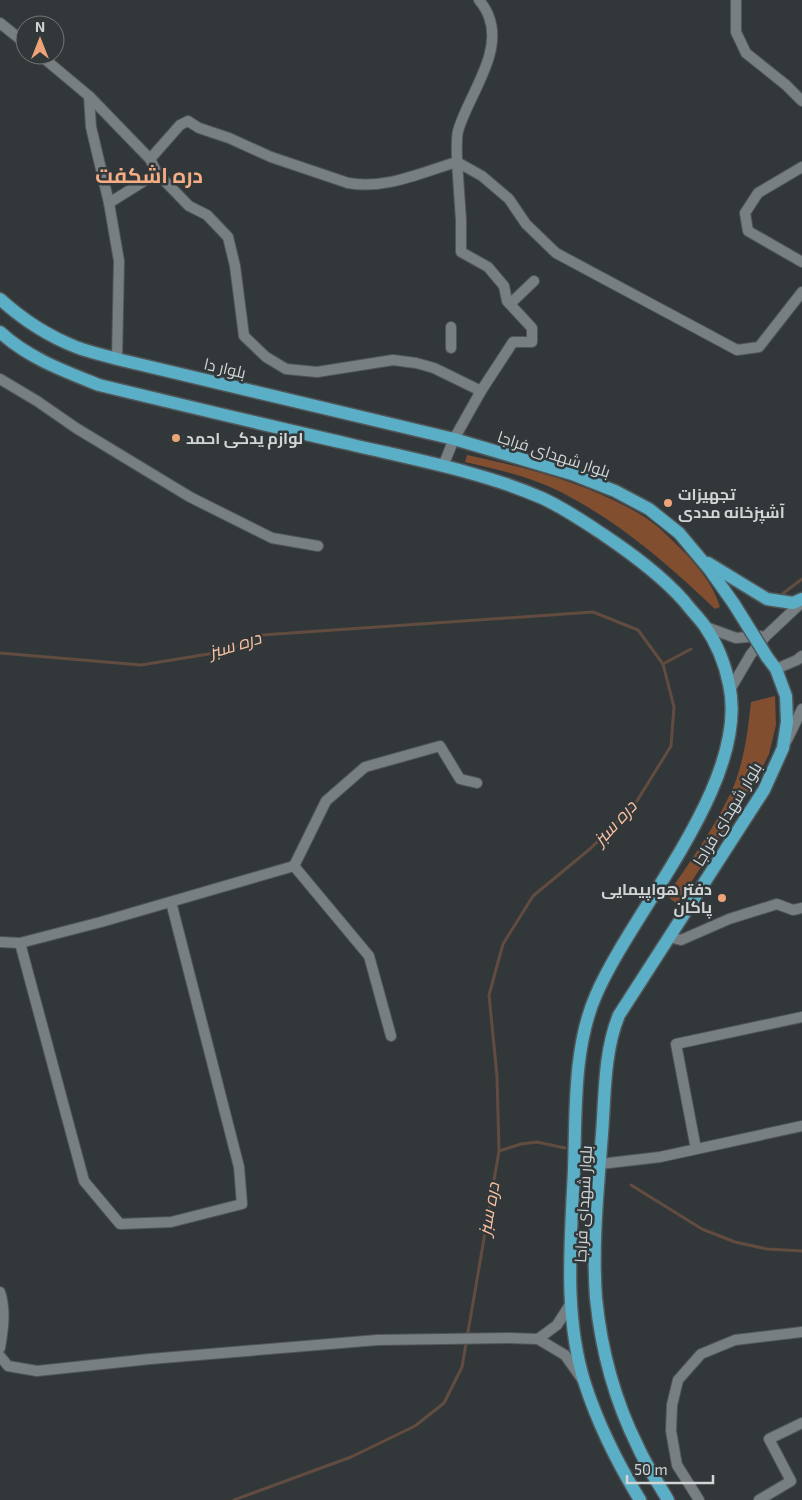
<svg xmlns="http://www.w3.org/2000/svg" width="802" height="1500" font-family="'Exo 2',Cairo,sans-serif">
	<style>
		.green { fill: #824e30 }
		.lines { fill: none; stroke-linecap: round; stroke-linejoin: round }
		.stream { stroke: #624c40; stroke-width: 3 }
		.minor-casing { stroke: #515658; stroke-width: 12 }
		.primary-casing { stroke: #515658; stroke-width: 15 }
		.minor { stroke: #787f82; stroke-width: 10 }
		.primary { stroke: #5aaec5; stroke-width: 12 }
		.primary-bridge-casing { stroke: #515658; stroke-width: 15; stroke-linecap: butt }
		.primary-bridge { stroke: #5aaec5; stroke-width: 12 }
		.poi-dot { fill: #efa378; stroke: #32383a; stroke-width: 2 }
		.labels { text-anchor: middle; stroke-width: 5; stroke-linejoin: round; paint-order: stroke }
		.street-label { font-size: 16px; fill: #d1d5d6; stroke: #32383a }
		.poi-label { font-size: 16px; font-weight: bold; fill: #d1d5d6; stroke: #32383a; text-anchor: start }
		.water-label { font-size: 18px; font-style: italic; fill: #f9bfa0; stroke: #32383a }
		.district-label { font-size: 21px; font-weight: bold; fill: #f5ad85; stroke: #32383a }
	</style>
	<rect width="100%" height="100%" fill="#32383a"/>
	<!-- green -->
	<g class="green">
		<path d="M467,455c61,13 125,29 179,63 15,10 29,25 42,38 14,16 26,31 32,51l-5,2c-44,-42 -91,-83 -145,-112 -31,-18 -70,-27 -105,-35z"/>
		<path d="M775,696l1,29 -7,29 -16,33 -76,117 -10,-8c23,-35 49,-70 66,-108 11,-27 15,-57 18,-86z"/>
	</g>
	<g class="lines">
		<!-- stream -->
		<g class="stream">
			<polyline points="781,595 802,579"/>
			<polyline points="0,653 141,665 227,651 262,635 593,612 638,630 663,664 674,707 671,746 635,804 591,848 533,896 503,944 489,995 497,1076 499,1151 462,1367 444,1403 415,1426 351,1457 234,1500"/>
			<polyline points="663,664 691,649"/>
			<polyline points="499,1151 521,1144 537,1142 565,1148"/>
			<polyline points="631,1185 702,1229 735,1242 767,1249 802,1251"/>
		</g>
		<!-- minor casing -->
		<g class="minor-casing">
			<g id="minor">
				<polyline points="736,0 736,32 746,53 786,85 802,101"/>
				<polyline points="0,23 25,43"/>
				<polyline points="40,55 89,96"/>
				<path d="M150,159l30,-34 8,-4 11,7 30,10 42,19 77,26c37,7 74,-11 109,-21 0,-10 -1,-22 1,-31 10,-35 45,-77 31,-114 -2,-6 -6,-12 -10,-17"/>
				<polyline points="457,162 482,176 509,199 526,224 556,253 737,350 759,347 802,292"/>
				<polyline points="457,162 461,220 461,252 488,267 504,286 507,301 532,328 532,342 513,342 481,391"/>
				<polyline points="802,167 758,193 745,213 748,231 802,262"/>
				<polyline points="109,203 91,127 89,96 150,159 157,173"/>
				<polyline points="510,304 534,281"/>
				<polyline points="451,327 451,348"/>
				<polyline points="117,359 119,261 109,203 157,173 189,206 207,215 228,237 235,266 244,336 266,357 286,369 317,372 393,360 416,363 434,368 481,391 454,439 443,466"/>
				<polyline points="0,379 37,401 76,428 190,497 272,538 318,546"/>
				<polyline points="706,627 736,638 760,636"/>
				<polyline points="776,669 797,660 802,656"/>
				<polyline points="731,688 751,654 766,636 802,602"/>
				<polyline points="787,740 802,709"/>
				<polyline points="669,937 681,940 729,919 777,904 793,910 802,908"/>
				<polyline points="0,942 20,943 101,922 294,866"/>
				<polyline points="20,943 84,1181 120,1224 171,1222 242,1204 239,1167 171,902"/>
				<polyline points="391,1036 369,956 294,866 326,801 365,767 440,746 460,779 477,783"/>
				<polyline points="696,1149 676,1044 802,1017"/>
				<polyline points="600,1164 660,1157 802,1126"/>
				<path d="M0,1292c6,18 3,38 0,56"/>
				<polyline points="571,1303 557,1325 538,1339 565,1355 582,1379"/>
				<polyline points="0,1356 8,1366 37,1371 150,1359 377,1340 508,1338 538,1339"/>
				<polyline points="699,1500 677,1465 671,1431 672,1405 678,1380 701,1354 735,1340 802,1332"/>
				<polyline points="759,1500 791,1481 769,1439 802,1423"/>
			</g>
		</g>
		<!-- primary casing -->
		<g class="primary-casing">
			<g id="primary">
				<path d="M0,299c22,20 48,37 76,48 13,5 27,8 41,12l337,80 118,35 43,17 34,18 30,24 31,37 24,34"/>
				<path d="M0,332c28,26 64,39 99,53 83,20 166,40 250,59 63,15 134,28 193,54 22,10 41,23 62,37 28,19 57,40 80,66 6,8 14,16 20,24 12,17 21,39 25,59 22,97 -96,225 -133,311 -23,52 -20,119 -22,174 -3,71 -11,146 11,215 13,40 33,80 55,116"/>
				<polyline points="708,563 767,599 793,603 802,599"/>
				<path d="M668,1500c-10,-17 -22,-35 -30,-53 -23,-46 -37,-99 -42,-149 -4,-54 2,-110 6,-164 3,-39 2,-83 17,-119l145,-225 19,-42 4,-26 -1,-26 -10,-27 -9,-12"/>
			</g>
		</g>
		<!-- minor -->
		<use href="#minor" class="minor"/>
		<!-- primary -->
		<use href="#primary" class="primary"/>
		<!-- primary-bridge casing -->
		<g class="primary-bridge-casing">
			<polyline id="primary-bridge" points="734,604 767,657"/>
		</g>
		<!-- primary-bridge -->
		<use href="#primary-bridge" class="primary-bridge"/>
	</g>
	<!-- markers -->
	<g class="poi-dot">
		<circle cx="176" cy="438" r="5"/>
		<circle cx="668" cy="503" r="5"/>
		<circle cx="722" cy="898" r="5"/>
	</g>
	<g class="labels">
		<!-- street labels -->
		<g class="street-label">
			<text transform="translate(225 368) rotate(13)" y="6">بلوار دا</text>
			<text transform="translate(554 454) rotate(18)" y="6">بلوار شهدای فراجا</text>
			<text transform="translate(727 814) rotate(-59)" y="6">بلوار شهدای فراجا</text>
			<text transform="translate(583 1204) rotate(-87)" y="6">بلوار شهدای فراجا</text>
		</g>
		<!-- poi labels -->
		<g class="poi-label">
			<text x="186" y="444">لوازم یدکی احمد</text>
			<text x="678" y="500">تجهیزات<tspan x="678" dy="18">آشپزخانه مددی</tspan></text>
			<text x="712" y="895" text-anchor="end">دفتر هواپیمایی<tspan x="712" dy="18">پاکان</tspan></text>
		</g>
		<!-- water labels -->
		<g class="water-label">
			<text transform="translate(235 645) rotate(-17)" y="6">دره سبز</text>
			<text transform="translate(615 823) rotate(-47)" y="6">دره سبز</text>
			<text transform="translate(489 1209) rotate(-80)" y="6">دره سبز</text>
		</g>
		<!-- district labels -->
		<g class="district-label">
			<text x="149" y="183">دره اشکفت</text>
		</g>
	</g>
	<!-- north arrow -->
	<g transform="translate(40 40)"><circle r="24" fill="#32383a" stroke="#727778"/>
	<path d="M0-4L9 19L0 12L-9 19Z" fill="#efa378"/>
	<text y="-8" font-size="14" font-weight="bold" text-anchor="middle" fill="#d1d5d6">N</text>
	</g>
	<!-- scale -->
	<path d="M627 1475v8h86v-8" fill="none" stroke="#d1d5d6" stroke-width="2.5"/>
	<text x="634" y="1475" font-size="15" fill="#d1d5d6" stroke="#32383a" stroke-width="4" paint-order="stroke">50 m</text>
</svg>
